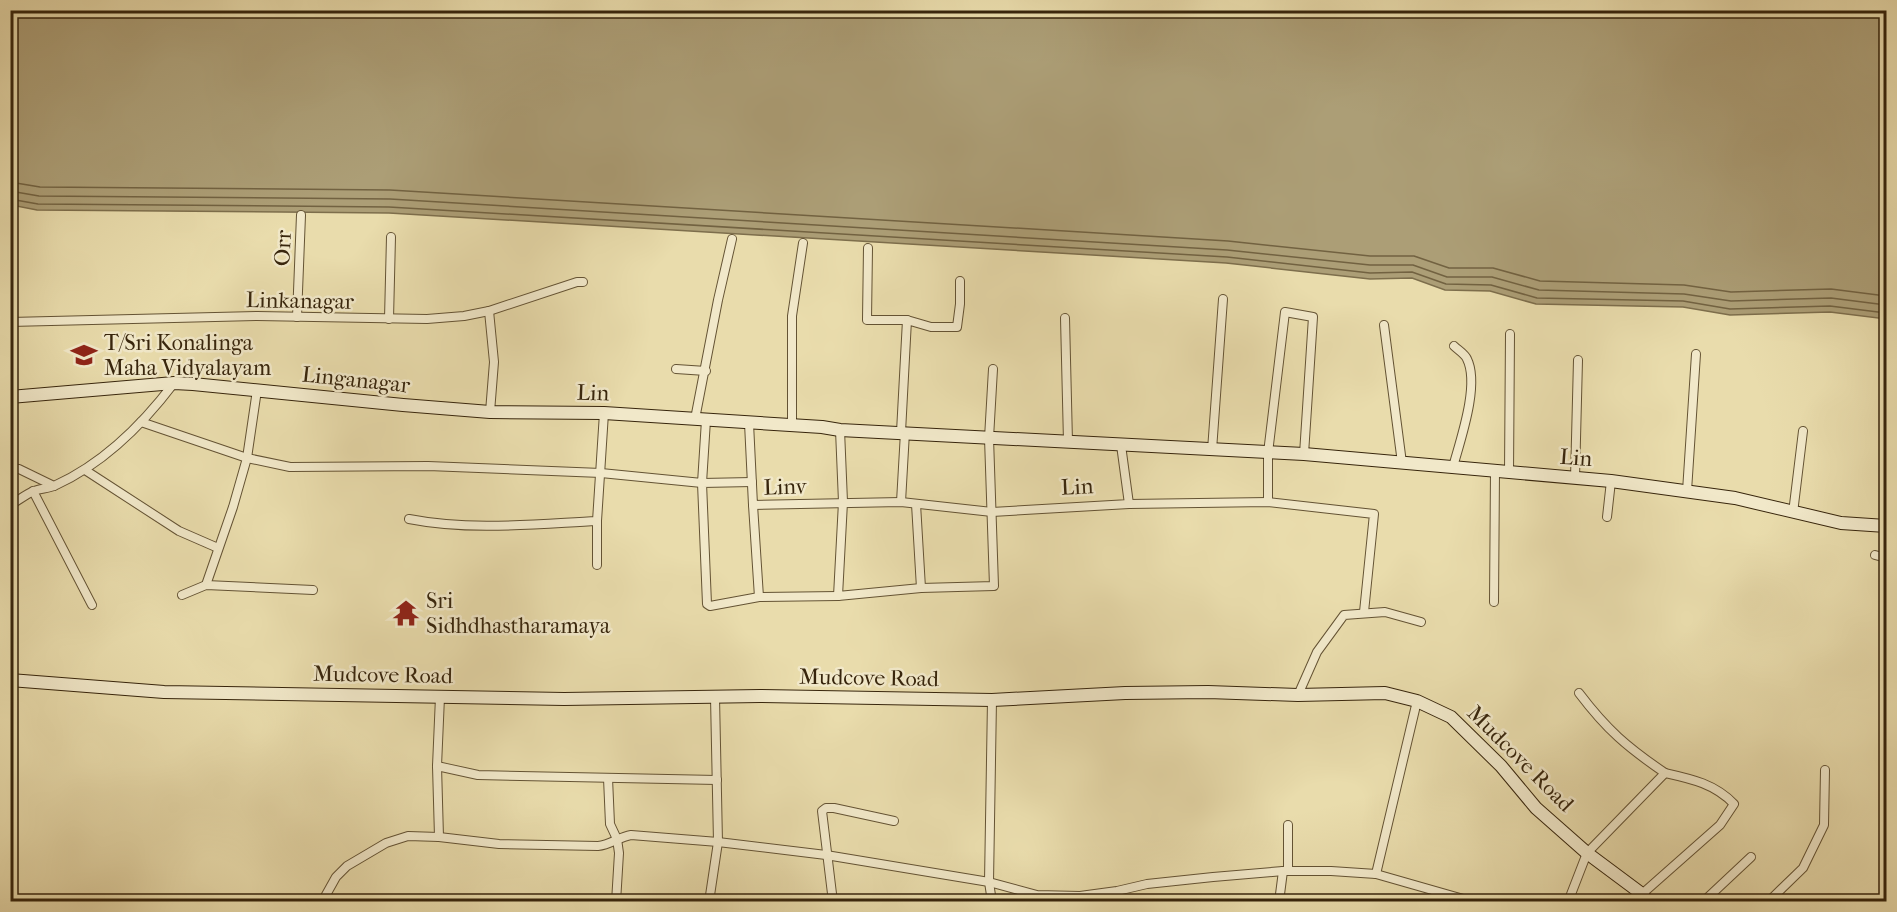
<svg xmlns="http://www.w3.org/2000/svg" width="1897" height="912" font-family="'IM FELL French Canon',serif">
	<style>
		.water { fill: #ac9e76; stroke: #7d6e4c; stroke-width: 1.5 }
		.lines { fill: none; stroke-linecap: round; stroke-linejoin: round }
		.shore { stroke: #726241; stroke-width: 1.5 }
		.street-casing { stroke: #645334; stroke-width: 10 }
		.secondary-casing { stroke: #37250c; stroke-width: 14 }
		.street { stroke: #f1e8c9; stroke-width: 8 }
		.secondary { stroke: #f1e8c9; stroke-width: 12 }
		.labels { text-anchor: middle; stroke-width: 5; stroke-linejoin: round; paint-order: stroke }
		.street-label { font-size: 22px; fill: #37250c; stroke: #f1e8c9 }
		.poi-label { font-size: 22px; fill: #37250c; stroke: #f1e8c9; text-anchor: start }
	</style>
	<rect width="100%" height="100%" fill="#e9dcac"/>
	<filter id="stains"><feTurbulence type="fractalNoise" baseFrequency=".00333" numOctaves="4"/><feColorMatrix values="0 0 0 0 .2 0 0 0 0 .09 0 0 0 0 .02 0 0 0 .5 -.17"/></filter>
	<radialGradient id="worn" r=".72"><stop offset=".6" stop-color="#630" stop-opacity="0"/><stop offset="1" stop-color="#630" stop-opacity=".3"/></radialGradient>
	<!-- water -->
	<polygon class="water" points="10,11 1886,11 1886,319 1830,312 1730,315 1683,307 1536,304 1490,291 1445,290 1412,278 1370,279 1226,263 389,213 37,210 11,205"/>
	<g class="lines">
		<!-- shore -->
		<g class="shore">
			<polyline points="10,182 40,187 390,190 1228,241 1370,256 1414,256 1449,268 1493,268 1540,281 1684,285 1731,292 1831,289 1886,296"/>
			<polyline points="10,191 39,196 390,199 1227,250 1370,265 1413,265 1447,277 1492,277 1539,290 1684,294 1731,301 1831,298 1886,305"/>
			<polyline points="10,199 38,204 389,207 1227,257 1370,273 1412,272 1446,284 1491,285 1537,298 1683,301 1730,309 1830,306 1886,313"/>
		</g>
		<!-- street casing -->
		<g class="street-casing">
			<g id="street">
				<polyline points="868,248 867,320 907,320"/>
				<polyline points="489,311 494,362 490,412"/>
				<polyline points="297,317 301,215"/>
				<polyline points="1065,318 1068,442"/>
				<polyline points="389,319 391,237"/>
				<polyline points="10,322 257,316 427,319 464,316 489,311 577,282 583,282"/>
				<polyline points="1384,325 1402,463"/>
				<polyline points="676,369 706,371"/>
				<polyline points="695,419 718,300 732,239"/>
				<polyline points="141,422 247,458 290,467 428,466 601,473 702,483 706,420"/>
				<polyline points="749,423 753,505 901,502 992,512 1129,504 1121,445"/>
				<polyline points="792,425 792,316 803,243"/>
				<polyline points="840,430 843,502 838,596 921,588 994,586 989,438 993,369"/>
				<polyline points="901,432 907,320 931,327 957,327 960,304 960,281"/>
				<polyline points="1212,450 1223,299"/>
				<path d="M1453,467c7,-26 27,-82 14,-108 -2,-5 -9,-9 -13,-13"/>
				<polyline points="10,468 19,469 54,486"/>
				<polyline points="85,470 179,531 218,548"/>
				<polyline points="1509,472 1510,334"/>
				<polyline points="1575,478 1578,360"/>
				<polyline points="752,482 702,483 707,604 710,606 759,597"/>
				<polyline points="33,491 92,605"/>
				<polyline points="1687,491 1696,354"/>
				<polyline points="901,502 905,432"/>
				<polyline points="1268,502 1268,453 1285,312 1313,317 1304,454"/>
				<polyline points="916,504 921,588"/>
				<polyline points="1129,504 1268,502 1374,514 1364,612"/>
				<path d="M10,505c8,-4 16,-11 24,-14 7,-3 15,-2 22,-6 48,-22 87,-61 118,-102"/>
				<polyline points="753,505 759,597 838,596"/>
				<polyline points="1793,513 1803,431"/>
				<polyline points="1607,517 1611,481"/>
				<path d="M409,519c61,12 126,5 188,2l7,-108"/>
				<polyline points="1875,555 1886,558"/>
				<polyline points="597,565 597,521"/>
				<polyline points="206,585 233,507 247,458 257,390"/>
				<polyline points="182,595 206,585 313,590"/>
				<polyline points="1494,602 1495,471"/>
				<polyline points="1298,695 1317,652 1344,615 1385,612 1421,622"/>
				<polyline points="437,766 478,775 717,780"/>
				<polyline points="608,778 610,824 617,839 619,853 616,902"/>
				<polyline points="1288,825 1288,871"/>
				<polyline points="439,837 437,766 440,697"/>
				<polyline points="1376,874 1417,701"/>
				<path d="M1642,894l78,-69 14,-21c-19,-20 -42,-25 -69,-31"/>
				<path d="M322,902l14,-25 11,-11 39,-23 22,-7 31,1 60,7 99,2c12,-1 21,-9 33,-11l87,7 108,13 163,27 48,13 43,1 37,-5 30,-7 66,-7 70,-6h48l45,3 98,28"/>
				<polyline points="709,902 718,842 715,697"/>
				<polyline points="833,902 822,811 826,808 834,808 894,821"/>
				<polyline points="992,902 989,882 992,700"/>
				<polyline points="1279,902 1283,871"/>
				<path d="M1568,902l19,-49 78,-80c-38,-26 -58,-43 -86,-80"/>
				<polyline points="1703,902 1751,857"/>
				<polyline points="1768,902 1803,868 1824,825 1825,770"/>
			</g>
		</g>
		<!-- secondary casing -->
		<g class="secondary-casing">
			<g id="secondary">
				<polyline points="10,397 174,383 193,384 403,405 490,412 604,413 822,427 840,430 1304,454 1611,481 1735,498 1841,523 1886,526"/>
				<polyline points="10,680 164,692 564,699 760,696 992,700 1125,693 1208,692 1298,695 1385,693 1417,701 1451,717 1501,766 1536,808 1587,853 1642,894 1648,902"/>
			</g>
		</g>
		<!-- street -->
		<use href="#street" class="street"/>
		<!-- secondary -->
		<use href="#secondary" class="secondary"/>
	</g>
	<!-- icons -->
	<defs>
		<g id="school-bare" transform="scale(2.07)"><path d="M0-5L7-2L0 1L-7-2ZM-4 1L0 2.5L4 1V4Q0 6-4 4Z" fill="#8f2418" stroke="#f1e8c9" stroke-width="2.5" paint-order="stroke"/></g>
		<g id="temple-bare" transform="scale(2.07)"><path d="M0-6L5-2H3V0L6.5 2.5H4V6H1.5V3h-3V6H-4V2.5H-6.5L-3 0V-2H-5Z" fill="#8f2418" stroke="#f1e8c9" stroke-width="2.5" paint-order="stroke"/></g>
	</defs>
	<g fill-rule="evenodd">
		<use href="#school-bare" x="84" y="355"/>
		<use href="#temple-bare" x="406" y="613"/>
	</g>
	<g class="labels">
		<!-- street labels -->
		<g class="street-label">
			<text transform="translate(282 248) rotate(-87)" y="8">Orr</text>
			<text transform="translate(300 300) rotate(1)" y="8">Linkanagar</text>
			<text transform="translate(356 379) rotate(6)" y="8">Linganagar</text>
			<text transform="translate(593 392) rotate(2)" y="8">Lin</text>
			<text transform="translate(1576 457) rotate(4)" y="8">Lin</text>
			<text transform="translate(785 486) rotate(-2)" y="8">Linv</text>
			<text transform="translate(1077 486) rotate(-3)" y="8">Lin</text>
			<text transform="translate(383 674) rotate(1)" y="8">Mudcove Road</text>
			<text transform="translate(869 677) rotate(1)" y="8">Mudcove Road</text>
			<text transform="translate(1521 758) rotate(45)" y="8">Mudcove Road</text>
		</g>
		<!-- poi labels -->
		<g class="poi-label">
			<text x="104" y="350">T/Sri Konalinga<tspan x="104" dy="25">Maha Vidyalayam</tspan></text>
			<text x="426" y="608">Sri<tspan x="426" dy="25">Sidhdhastharamaya</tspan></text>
		</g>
	</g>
	<!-- margin -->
	<rect width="1897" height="912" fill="none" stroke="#e9dcac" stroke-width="36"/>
	<rect x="12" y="12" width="1873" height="888" fill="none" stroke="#37250c" stroke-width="3"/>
	<rect x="18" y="18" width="1861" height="876" fill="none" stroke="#37250c" stroke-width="1.5"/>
	<rect width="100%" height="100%" filter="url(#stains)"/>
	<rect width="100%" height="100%" fill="url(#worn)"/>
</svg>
